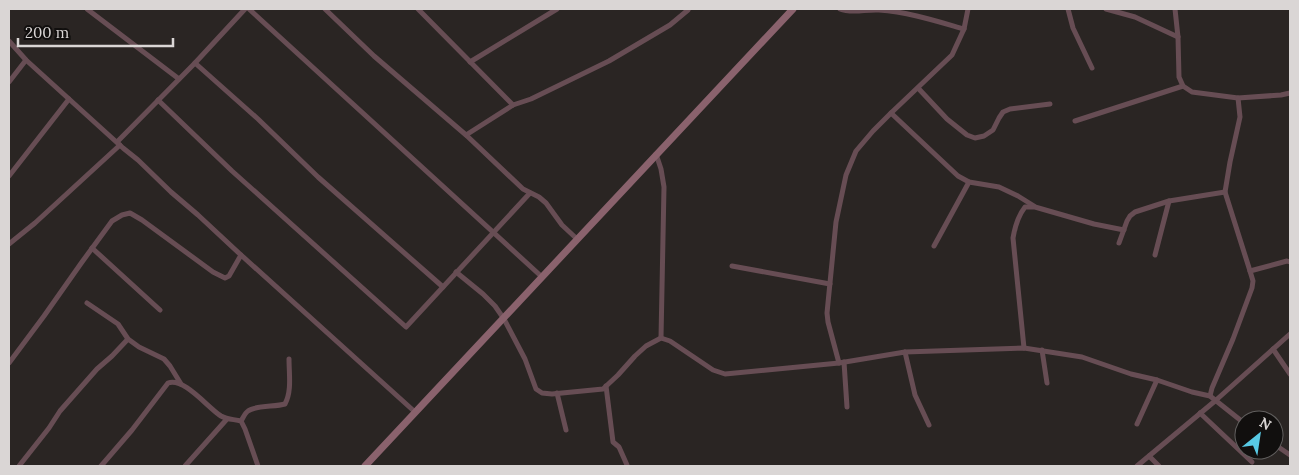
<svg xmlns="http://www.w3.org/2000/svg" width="1299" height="475" font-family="Lora,serif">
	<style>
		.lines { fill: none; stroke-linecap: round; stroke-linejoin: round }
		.minor { stroke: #674d54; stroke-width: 5 }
		.secondary { stroke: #8a626d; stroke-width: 7 }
	</style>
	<rect width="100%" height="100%" fill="#2a2523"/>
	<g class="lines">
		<!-- minor -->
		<g class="minor">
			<polyline points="87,9 179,79"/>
			<polyline points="249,9 542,277"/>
			<polyline points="325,9 374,56 466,135 523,189 539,197 546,203 562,225 577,239"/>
			<polyline points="418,9 513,105"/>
			<path d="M840,9c12,5 26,0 39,1 29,2 57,11 85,19"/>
			<polyline points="1068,9 1073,28 1092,68"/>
			<polyline points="1106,9 1135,17 1178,37"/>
			<polyline points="1175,9 1178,37 1179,77 1183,86 1192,92 1238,98 1281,95 1290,93"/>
			<polyline points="9,41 26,60 123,148 138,160 171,192 198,215 241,255"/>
			<polyline points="470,62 557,9"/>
			<polyline points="195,63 258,119 318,177 443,287"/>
			<polyline points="9,82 26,60"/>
			<polyline points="918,88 947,119 967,135 975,138 984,136 993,130 999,118 1003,112 1010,109 1050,104"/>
			<polyline points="158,100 232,171 406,327 530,193"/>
			<polyline points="891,113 958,176 969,182 999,187 1018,196 1034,206"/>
			<polyline points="1075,121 1183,86"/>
			<polyline points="466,135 513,105 531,99 609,61 670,25 688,10"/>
			<polyline points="117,142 195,63 245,9"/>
			<polyline points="656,154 661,169 664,187 661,338"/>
			<polyline points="9,176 69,99"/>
			<polyline points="1119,243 1127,221 1130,216 1135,212 1169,201 1225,192"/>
			<polyline points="9,244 35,223 120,145"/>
			<polyline points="934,246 969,182"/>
			<polyline points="92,248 160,310"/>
			<polyline points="1155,255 1169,201"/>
			<polyline points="732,266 830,284"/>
			<polyline points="1250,271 1287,261 1290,262"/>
			<polyline points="456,272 483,294 495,306 504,319 525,359 536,389 542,393 552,394 603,389 618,375 635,356 646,346 661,338 670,341 713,370 725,374 839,363 905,352 1024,348 1082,357 1131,374 1157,380 1192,392 1210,396 1244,423"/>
			<polyline points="87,303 118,324 128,339 139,347 164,359 170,366 181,384"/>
			<path d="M1024,348l-11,-110c2,-12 5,-22 12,-31h10l59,17 30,6"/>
			<polyline points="1273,349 1290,374"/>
			<polyline points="1042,350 1047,383"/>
			<polyline points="905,352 915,395 929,425"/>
			<polyline points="844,362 847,407"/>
			<polyline points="9,363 44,316 82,262 112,221 122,215 130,213 142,220 213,272 225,278 229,276 241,255 415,412"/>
			<polyline points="839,363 828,322 827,313 836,222 846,175 856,151 873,131 891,113 952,55 964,29 968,9"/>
			<polyline points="606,386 613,442 619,447 627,465"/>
			<polyline points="557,393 566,430"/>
			<polyline points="1210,396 1212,388 1233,339 1252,288 1253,281 1250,271 1225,192 1230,162 1240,117 1238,98"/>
			<polyline points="1200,413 1252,462"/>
			<path d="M241,421c2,-3 4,-8 7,-10 8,-6 27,-4 37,-7 7,-13 4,-30 4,-45"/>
			<polyline points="1137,424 1157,380"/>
			<polyline points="1274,444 1290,455"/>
			<polyline points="1149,456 1159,466"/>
			<polyline points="19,466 49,428 60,411 97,369 112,356 128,339"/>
			<path d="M101,466l31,-36 36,-47c16,-6 40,25 53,33 7,4 13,3 20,5l4,8 13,37"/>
			<polyline points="185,466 227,419"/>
			<polyline points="1137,466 1215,401 1290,334"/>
		</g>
		<!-- secondary -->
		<polyline class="secondary" points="365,466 793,9"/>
	</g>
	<!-- border -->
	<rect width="1299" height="475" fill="none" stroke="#dad6d5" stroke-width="20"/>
	<!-- north arrow -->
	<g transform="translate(1259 435) rotate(30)"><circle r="24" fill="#110f0e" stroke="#615f5e"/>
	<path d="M0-4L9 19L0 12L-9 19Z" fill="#58c9e4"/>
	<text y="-8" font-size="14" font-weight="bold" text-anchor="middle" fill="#dad6d5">N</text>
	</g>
	<!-- scale -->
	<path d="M18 38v8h155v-8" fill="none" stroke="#dad6d5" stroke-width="2.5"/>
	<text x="25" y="38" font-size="15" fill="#dad6d5" stroke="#110f0e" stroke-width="4" paint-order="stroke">200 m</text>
</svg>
